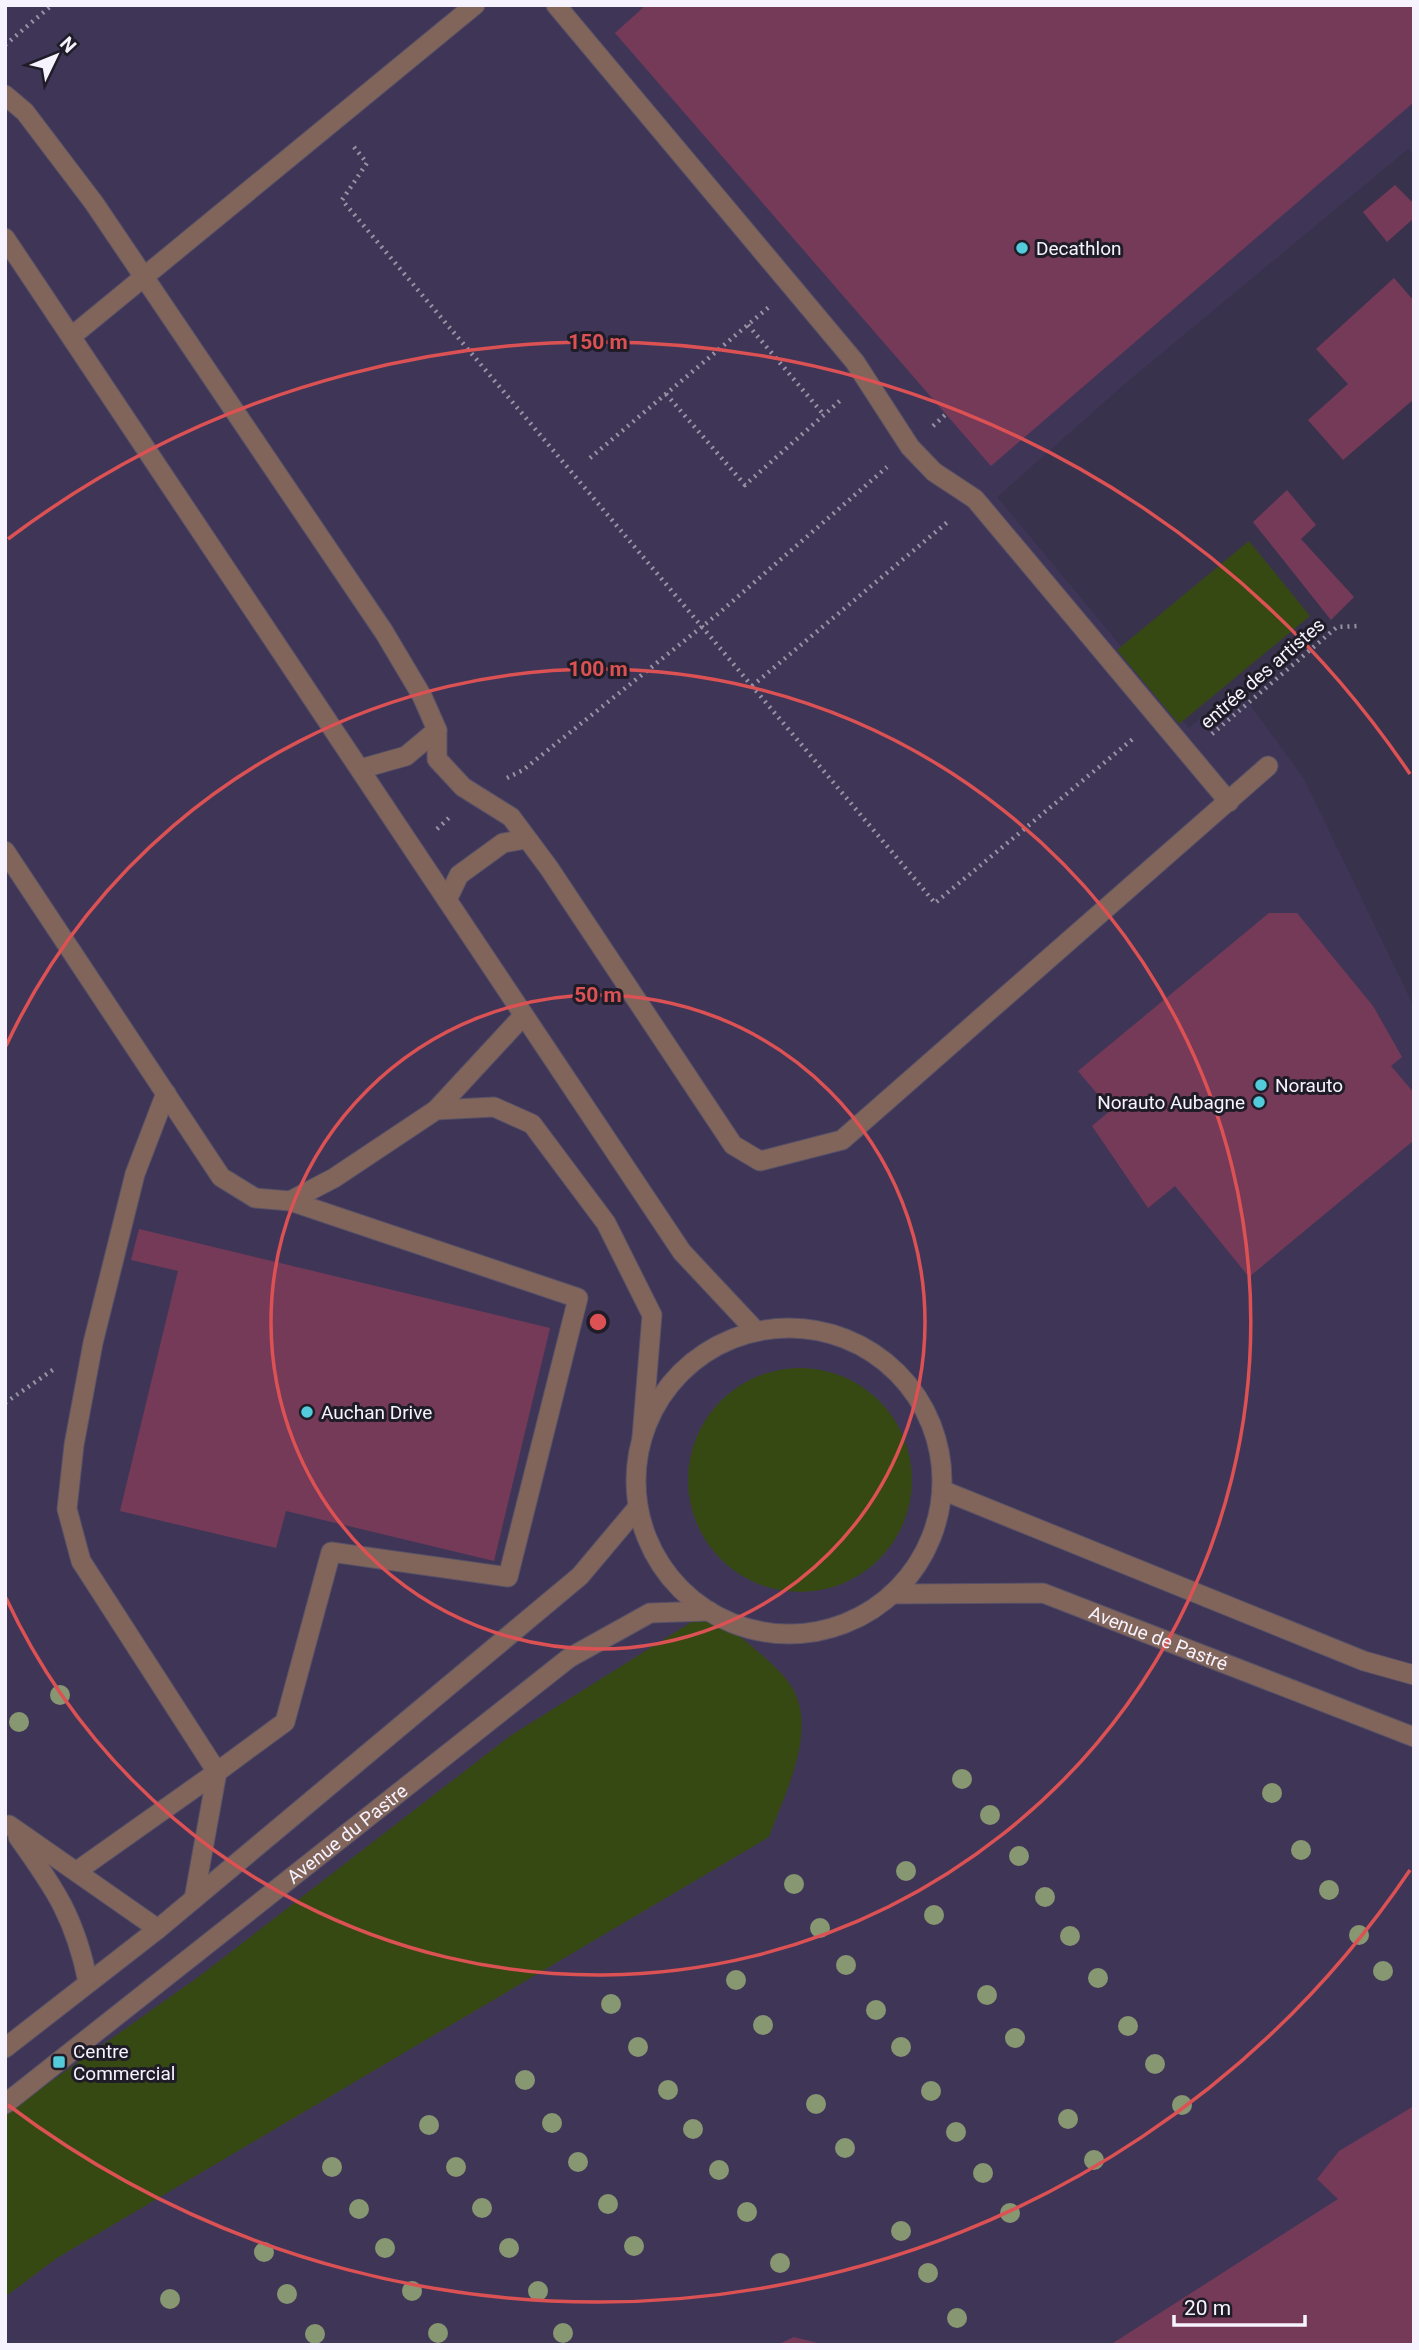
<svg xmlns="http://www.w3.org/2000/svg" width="1419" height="2350" font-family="Roboto,sans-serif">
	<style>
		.built { fill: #3f3657 }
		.green { fill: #374913 }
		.building { fill: #763a59 }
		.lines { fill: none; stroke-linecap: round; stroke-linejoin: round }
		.service-casing { stroke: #575168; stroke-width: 21 }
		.minor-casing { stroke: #575168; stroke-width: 21 }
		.tertiary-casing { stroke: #575168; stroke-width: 21 }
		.path { stroke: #9792a4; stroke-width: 4.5; stroke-dasharray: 2 5; stroke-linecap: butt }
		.service { stroke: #81645a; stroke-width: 19 }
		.minor { stroke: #81645a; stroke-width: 19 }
		.tertiary { stroke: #81645a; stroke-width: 19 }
		.tree { fill: #879771 }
		.ring { fill: none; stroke: #dc5153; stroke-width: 3.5 }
		.poi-dot { fill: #53cbda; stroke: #1f1c28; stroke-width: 2.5 }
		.labels { text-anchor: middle; stroke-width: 6; stroke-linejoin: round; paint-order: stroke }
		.poi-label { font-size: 19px; fill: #f6f3fe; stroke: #1f1c28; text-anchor: start }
		.street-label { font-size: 19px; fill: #f6f3fe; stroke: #1f1c28 }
		.centre { fill: #dc5153; stroke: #1f1c28; stroke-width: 3.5 }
		.ring-label { font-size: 21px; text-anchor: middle; font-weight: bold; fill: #dc5153; stroke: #1f1c28; stroke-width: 6; stroke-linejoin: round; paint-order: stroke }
	</style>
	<rect width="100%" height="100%" fill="#39324c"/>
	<!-- built -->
	<polygon class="built" points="5,5 1414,5 1414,154 1408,149 1127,382 997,497 1189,728 1237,687 1304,779 1414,1007 1414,2345 5,2345"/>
	<!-- green -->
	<g class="green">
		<polygon points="1249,541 1310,616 1179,724 1117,650"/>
		<circle cx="800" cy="1480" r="112"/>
		<path d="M709,1611c25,22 56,43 77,68 37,44 -1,113 -17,158l-712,421 -52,39v-183l196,-139 309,-239z"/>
	</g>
	<!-- building -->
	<g class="building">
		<polygon points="646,5 1414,5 1414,102 991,466 615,33"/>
		<polygon points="1395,185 1414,204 1414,218 1387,242 1363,212"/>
		<polygon points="1394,278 1414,301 1414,399 1343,460 1308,420 1348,384 1316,349"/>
		<polygon points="1287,490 1316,525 1301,539 1354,597 1331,620 1253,522"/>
		<polygon points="1269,913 1297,913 1373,1006 1402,1057 1391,1066 1414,1093 1414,1135 1413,1141 1249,1277 1175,1186 1148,1208 1092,1126 1111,1110 1078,1071"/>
		<polygon points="139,1229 550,1328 494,1561 286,1511 276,1548 120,1511 178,1271 131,1260"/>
		<polygon points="1414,2106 1414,2345 1110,2345 1338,2199 1317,2179 1339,2151"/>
		<polygon points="794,2337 821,2344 821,2345 777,2345"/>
	</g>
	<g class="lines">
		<!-- service casing -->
		<g class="service-casing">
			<g id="service">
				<polyline points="556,5 855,362 910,447 934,472 975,499 1229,802"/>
				<polyline points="5,95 25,112 94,203 384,632 422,696 437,730 437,759 463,787 511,817 549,868 733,1145 760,1161 842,1140 1268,766"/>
				<polyline points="72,336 475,5"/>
				<polyline points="360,769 406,756 437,730"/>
				<polyline points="447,900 459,875 503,843 526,839"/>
				<polyline points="166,1093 135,1174 93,1343 74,1445 67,1509 81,1561 217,1772 285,1722 331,1552 508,1577 578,1298 290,1201"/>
				<polyline points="9,1825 158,1929"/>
				<path d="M18,1837c38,53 57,81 70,145"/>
				<polyline points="77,1871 217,1772"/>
				<polyline points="194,1899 217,1772"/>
			</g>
		</g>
		<!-- minor casing -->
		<g class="minor-casing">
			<g id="minor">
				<polyline points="5,238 682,1252 756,1331"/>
				<polyline points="5,851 221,1177 255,1198 290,1201 334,1178 436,1110 494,1107 532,1124 606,1223 652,1315 642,1437"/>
				<polyline points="436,1110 523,1016"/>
			</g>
		</g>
		<!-- tertiary casing -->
		<g class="tertiary-casing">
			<g id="tertiary">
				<circle cx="789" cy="1481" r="153"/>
				<polyline points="942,1490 1364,1661 1414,1675"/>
				<path id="s1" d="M892,1594l151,-1 371,144"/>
				<polyline points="5,2048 158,1929 580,1576 638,1507"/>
				<path id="s2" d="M5,2104l564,-446 81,-45 59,-2"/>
			</g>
		</g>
		<!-- path -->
		<g class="path">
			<polyline points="5,45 52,5"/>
			<polyline points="354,147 367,163 342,200 935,903 1134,738"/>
			<polyline points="748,325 824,415"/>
			<polyline points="666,394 745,485 843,398"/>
			<polyline points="933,426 945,415"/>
			<polyline points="590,458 769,307"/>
			<polyline points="752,686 950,520"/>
			<polyline points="1212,734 1337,627 1357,626"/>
			<polyline points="507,778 523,770 719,613 887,467"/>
			<polyline points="437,829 451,816"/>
			<polyline points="5,1403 54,1369"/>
		</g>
		<!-- service -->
		<use href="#service" class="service"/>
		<!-- minor -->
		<use href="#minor" class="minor"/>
		<!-- tertiary -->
		<use href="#tertiary" class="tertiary"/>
	</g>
	<!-- trees -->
	<g class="tree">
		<circle cx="60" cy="1695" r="10"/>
		<circle cx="19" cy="1722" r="10"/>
		<circle cx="962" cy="1779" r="10"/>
		<circle cx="1272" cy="1793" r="10"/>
		<circle cx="990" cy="1815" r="10"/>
		<circle cx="1301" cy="1850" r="10"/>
		<circle cx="1019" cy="1856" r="10"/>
		<circle cx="906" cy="1871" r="10"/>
		<circle cx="794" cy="1884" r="10"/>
		<circle cx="1329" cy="1890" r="10"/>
		<circle cx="1045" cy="1897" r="10"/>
		<circle cx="934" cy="1915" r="10"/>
		<circle cx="820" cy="1928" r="10"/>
		<circle cx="1359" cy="1935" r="10"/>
		<circle cx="1070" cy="1936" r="10"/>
		<circle cx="846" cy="1965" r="10"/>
		<circle cx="1383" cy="1971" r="10"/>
		<circle cx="1098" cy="1978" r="10"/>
		<circle cx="736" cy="1980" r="10"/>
		<circle cx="987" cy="1995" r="10"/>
		<circle cx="611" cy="2004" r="10"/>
		<circle cx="876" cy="2010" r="10"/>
		<circle cx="763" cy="2025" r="10"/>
		<circle cx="1128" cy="2026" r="10"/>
		<circle cx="1015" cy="2038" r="10"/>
		<circle cx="638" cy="2047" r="10"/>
		<circle cx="901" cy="2047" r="10"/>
		<circle cx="1155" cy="2064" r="10"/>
		<circle cx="525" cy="2080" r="10"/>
		<circle cx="668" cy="2090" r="10"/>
		<circle cx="931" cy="2091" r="10"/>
		<circle cx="816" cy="2104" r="10"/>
		<circle cx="1182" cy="2105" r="10"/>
		<circle cx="1068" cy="2119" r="10"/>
		<circle cx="552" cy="2123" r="10"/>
		<circle cx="429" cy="2125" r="10"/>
		<circle cx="693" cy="2129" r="10"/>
		<circle cx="956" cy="2132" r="10"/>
		<circle cx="845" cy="2148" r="10"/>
		<circle cx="1094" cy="2160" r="10"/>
		<circle cx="578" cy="2162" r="10"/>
		<circle cx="332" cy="2167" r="10"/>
		<circle cx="456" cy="2167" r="10"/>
		<circle cx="719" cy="2170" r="10"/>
		<circle cx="983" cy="2173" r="10"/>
		<circle cx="608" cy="2204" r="10"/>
		<circle cx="482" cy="2208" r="10"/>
		<circle cx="359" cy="2209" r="10"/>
		<circle cx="747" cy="2212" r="10"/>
		<circle cx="1010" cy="2213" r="10"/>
		<circle cx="901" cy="2231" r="10"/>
		<circle cx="634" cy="2246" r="10"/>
		<circle cx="385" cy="2248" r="10"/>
		<circle cx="509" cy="2248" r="10"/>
		<circle cx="264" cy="2252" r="10"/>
		<circle cx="780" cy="2263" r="10"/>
		<circle cx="928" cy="2273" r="10"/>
		<circle cx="412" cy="2291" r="10"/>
		<circle cx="538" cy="2291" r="10"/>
		<circle cx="287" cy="2294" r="10"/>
		<circle cx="170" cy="2299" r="10"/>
		<circle cx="957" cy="2318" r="10"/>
		<circle cx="438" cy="2333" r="10"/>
		<circle cx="563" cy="2333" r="10"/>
		<circle cx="315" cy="2334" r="10"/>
	</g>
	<!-- distance rings -->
	<g class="ring">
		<circle cx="598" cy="1322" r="327"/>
		<path d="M6 1046A653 653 0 1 1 6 1598"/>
		<path d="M1410 1870A980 980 0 0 1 8 2105M8 539A980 980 0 0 1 1410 774"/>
	</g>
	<!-- markers -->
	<g class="poi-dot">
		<circle cx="1022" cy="248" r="7"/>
		<circle cx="1261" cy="1085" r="7"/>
		<circle cx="1259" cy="1102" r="7"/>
		<circle cx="307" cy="1412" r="7"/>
		<rect x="52" y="2055" width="14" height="14" rx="3.5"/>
	</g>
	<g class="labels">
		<!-- poi labels -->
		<g class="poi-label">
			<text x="1036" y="255">Decathlon</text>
			<text x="1275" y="1092">Norauto</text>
			<text x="1245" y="1109" text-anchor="end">Norauto Aubagne</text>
			<text x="321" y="1419">Auchan Drive</text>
			<text x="73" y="2058">Centre<tspan x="73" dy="22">Commercial</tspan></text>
		</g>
		<!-- street labels -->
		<g class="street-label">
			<text transform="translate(1262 673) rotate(-41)" y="7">entrée des artistes</text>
			<text dy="7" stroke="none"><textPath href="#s1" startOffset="275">Avenue de Pastré</textPath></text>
			<text dy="7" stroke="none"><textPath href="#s2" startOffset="436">Avenue du Pastre</textPath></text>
		</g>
	</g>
	<circle cx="598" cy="1322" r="10" class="centre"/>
	<g class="ring-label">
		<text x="598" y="349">150 m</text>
		<text x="598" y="676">100 m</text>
		<text x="598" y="1002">50 m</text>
	</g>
	<!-- border -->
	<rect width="1419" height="2350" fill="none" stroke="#f6f3fe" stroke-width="14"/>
	<!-- north arrow -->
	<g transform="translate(56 56) rotate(47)" stroke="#1f1c28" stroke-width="5" paint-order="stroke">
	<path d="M0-5L12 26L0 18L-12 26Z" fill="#f6f3fe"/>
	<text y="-10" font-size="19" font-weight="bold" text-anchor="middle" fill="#f6f3fe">N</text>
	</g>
	<!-- scale -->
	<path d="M1174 2315v10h131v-10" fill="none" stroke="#f6f3fe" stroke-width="3.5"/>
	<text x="1184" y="2315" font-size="21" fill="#f6f3fe" stroke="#1f1c28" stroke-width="5" paint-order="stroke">20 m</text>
</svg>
